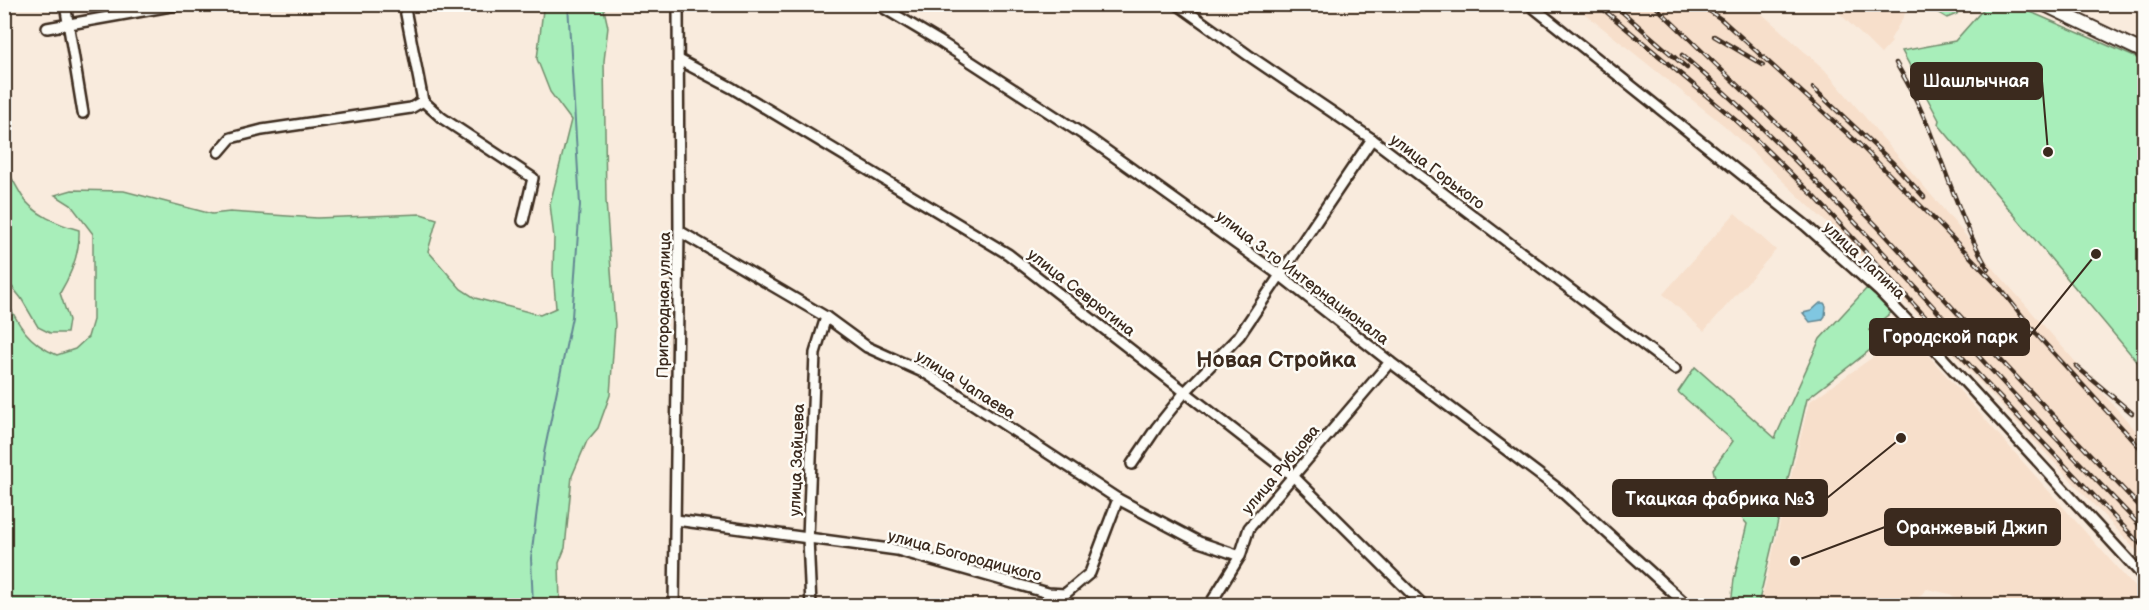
<svg xmlns="http://www.w3.org/2000/svg" width="2149" height="610" font-family="'Balsamiq Sans',sans-serif">
	<style>
		.built { fill: #f7dfcb }
		.green { fill: #a8eeba; stroke: #728c6c; stroke-width: 1.5 }
		.water { fill: #80c7e1; stroke: #648893; stroke-width: 1.5 }
		.lines { fill: none; stroke-linecap: round; stroke-linejoin: round }
		.stream { stroke: #648893; stroke-width: 2 }
		.minor-casing { stroke: #3b2a1e; stroke-width: 14 }
		.major-casing { stroke: #3b2a1e; stroke-width: 16 }
		.minor { stroke: #fdfcf7; stroke-width: 9 }
		.major { stroke: #fdfcf7; stroke-width: 12 }
		.rail-casing { stroke: #3b2a1e; stroke-width: 4.5 }
		.rail { stroke: #fdfcf7; stroke-width: 2; stroke-dasharray: 7; stroke-linecap: butt }
		.labels { text-anchor: middle; stroke-width: 5; stroke-linejoin: round; paint-order: stroke }
		.street-label { font-size: 16px; fill: #3b2a1e; stroke: #fdfcf7 }
		.district-label { font-size: 22px; font-weight: bold; fill: #3b2a1e; stroke: #fdfcf7 }
		.leader { fill: none; stroke: #3b2a1e; stroke-width: 2 }
		.callout-dot { fill: #3b2a1e; stroke: #fdfcf7; stroke-width: 2 }
		.callout { fill: #3b2a1e; stroke: #3b2a1e; stroke-width: 2 }
		.callout-label { font-size: 18px; text-anchor: middle; font-weight: bold; fill: #fff }
	</style>
	<rect width="100%" height="100%" fill="#f9ebdd"/>
	<filter id="ink" filterUnits="userSpaceOnUse"><feTurbulence type="fractalNoise" baseFrequency=".0167" numOctaves="2"/><feDisplacementMap in="SourceGraphic" scale="12" xChannelSelector="R" yChannelSelector="G"/><feConvolveMatrix kernelMatrix="1 2 1 2 8 2 1 2 1" color-interpolation-filters="sRGB"/></filter>
	<g filter="url(#ink)">
		<!-- built -->
		<g class="built">
			<polygon points="1574,5 1752,5 1824,69 1995,270 2144,440 2144,559 1874,268 1726,127"/>
			<polygon points="1831,5 1910,5 1890,40 1892,42 1881,54"/>
			<polygon points="1735,213 1776,250 1704,331 1663,294"/>
			<polygon points="1897,316 1936,364 2144,598 2144,606 1968,606 1950,594 1927,589 1910,605 1760,606 1809,402 1886,348 1876,336"/>
		</g>
		<!-- green -->
		<g class="green">
			<polygon points="2012,4 2144,61 2144,120 2138,133 2144,137 2144,370 1938,124 1939,120 1902,51 1955,41 1987,5"/>
			<path d="M541,5h62l5,22 -4,34 2,140 9,124 -5,70 -12,33 -11,13 -15,35 -7,72 -6,15 1,42h-555v-309c12,28 23,47 52,59l18,-6 13,-12 5,-17v-86l-22,-29 -16,-10 17,-5 52,1 88,23 18,-2 87,6 104,-4 16,5 -9,32 33,38 14,9 65,17 16,-7 -3,-36 1,-34 -4,-34 21,-84 -21,-28 -13,-33 6,-49z"/>
			<polygon points="1936,5 1960,5 1957,14 1947,18 1937,12"/>
			<path d="M5,167c6,9 11,19 17,29 12,19 36,28 57,34 1,23 -7,43 -19,63l9,27 -2,13h-17l-12,-6 -17,-29 -16,-20z"/>
			<polygon points="1867,288 1892,312 1869,330 1879,343 1807,399 1758,605 1731,605 1734,579 1747,524 1718,491 1713,469 1733,441 1678,392 1695,367 1775,438 1820,339"/>
		</g>
		<!-- water -->
		<polygon class="water" points="1820,303 1824,303 1826,306 1825,316 1822,320 1810,322 1803,313 1811,311"/>
		<g class="lines">
			<!-- stream -->
			<polyline class="stream" points="533,606 531,558 544,453 572,317 580,205 568,4"/>
			<!-- minor casing -->
			<g class="minor-casing">
				<g id="minor">
					<polyline points="65,4 83,113"/>
					<polyline points="404,4 423,101 442,118 533,178 523,221"/>
					<polyline points="877,4 939,41 1090,139 1281,276 1390,362 1561,491 1688,606"/>
					<polyline points="1177,4 1248,55 1372,139 1675,369"/>
					<polyline points="1529,4 1805,225 1879,291 1929,343 2144,577"/>
					<polyline points="47,28 182,4"/>
					<polyline points="679,60 732,88 1008,254 1293,476 1424,606"/>
					<polyline points="219,152 231,138 262,130 411,108 423,101"/>
					<polyline points="679,231 826,317 867,347 927,374 1118,499 1199,542 1240,556"/>
					<polyline points="1132,464 1157,427 1185,392 1239,336 1372,139"/>
					<polyline points="676,520 897,550 1048,593 1065,594 1090,573 1118,499"/>
					<polyline points="674,606 679,231 678,4"/>
					<polyline points="811,606 808,538 815,353 826,317"/>
					<polyline points="1209,606 1240,556 1249,528 1390,362"/>
				</g>
			</g>
			<!-- major casing -->
			<g class="major-casing">
				<polyline id="major" points="2043,4 2144,52"/>
			</g>
			<!-- minor -->
			<use href="#minor" class="minor"/>
			<!-- major -->
			<use href="#major" class="major"/>
			<!-- rail casing -->
			<g class="rail-casing">
				<g id="rail">
					<polyline points="1597,4 1739,123 1815,197 1988,385 2144,548"/>
					<polyline points="1613,4 1687,68"/>
					<polyline points="1653,4 1784,130 1878,227 2009,369 2144,511"/>
					<polyline points="1699,4 1721,19 1860,145 1935,220 1999,287 2038,336 2144,452"/>
					<polyline points="1714,36 1763,65"/>
					<path d="M1682,55c114,97 213,211 315,321 48,52 98,102 147,154"/>
					<path d="M1896,63c15,25 28,51 38,79 17,43 31,87 54,127"/>
					<polyline points="1813,88 1893,163 1924,197"/>
					<polyline points="2076,366 2132,413"/>
				</g>
			</g>
			<!-- rail -->
			<use href="#rail" class="rail"/>
		</g>
	</g>
	<g class="labels">
		<!-- street labels -->
		<g class="street-label">
			<text transform="translate(1438 171) rotate(37)" y="6">улица Горького</text>
			<text transform="translate(1865 260) rotate(43)" y="6">улица Лапина</text>
			<text transform="translate(1303 277) rotate(37)" y="6">улица 3-го Интернационала</text>
			<text transform="translate(1082 292) rotate(38)" y="6">улица Севрюгина</text>
			<text transform="translate(663 305) rotate(-89)" y="6">Пригородная улица</text>
			<text transform="translate(966 384) rotate(32)" y="6">улица Чапаева</text>
			<text transform="translate(796 460) rotate(-88)" y="6">улица Зайцева</text>
			<text transform="translate(1280 469) rotate(-50)" y="6">улица Рубцова</text>
			<text transform="translate(965 555) rotate(15)" y="6">улица Богородицкого</text>
		</g>
		<!-- district labels -->
		<g class="district-label">
			<text x="1276" y="367">Новая Стройка</text>
		</g>
	</g>
	<!-- callouts -->
	<path class="leader" d="M2048 152L2042 81M2096 254L2029 337M1901 438L1827 498M1795 561L1885 527"/>
	<g class="callout-dot">
		<circle cx="2048" cy="152" r="6"/>
		<circle cx="2096" cy="254" r="6"/>
		<circle cx="1901" cy="438" r="6"/>
		<circle cx="1795" cy="561" r="6"/>
	</g>
	<g class="callout">
		<rect x="1911" y="63" width="131" height="36" rx="6"/>
		<rect x="1870" y="319" width="159" height="36" rx="6"/>
		<rect x="1613" y="480" width="214" height="36" rx="6"/>
		<rect x="1885" y="509" width="175" height="36" rx="6"/>
	</g>
	<g class="callout-label">
		<text x="1976" y="87">Шашлычная</text>
		<text x="1950" y="343">Городской парк</text>
		<text x="1720" y="505">Ткацкая фабрика №3</text>
		<text x="1972" y="534">Оранжевый Джип</text>
	</g>
	<!-- margin -->
	<rect width="2149" height="610" fill="none" stroke="#fdfcf7" stroke-width="24"/>
	<rect x="12" y="12" width="2125" height="586" fill="none" stroke="#3b2a1e" stroke-width="2" filter="url(#ink)"/>
</svg>
